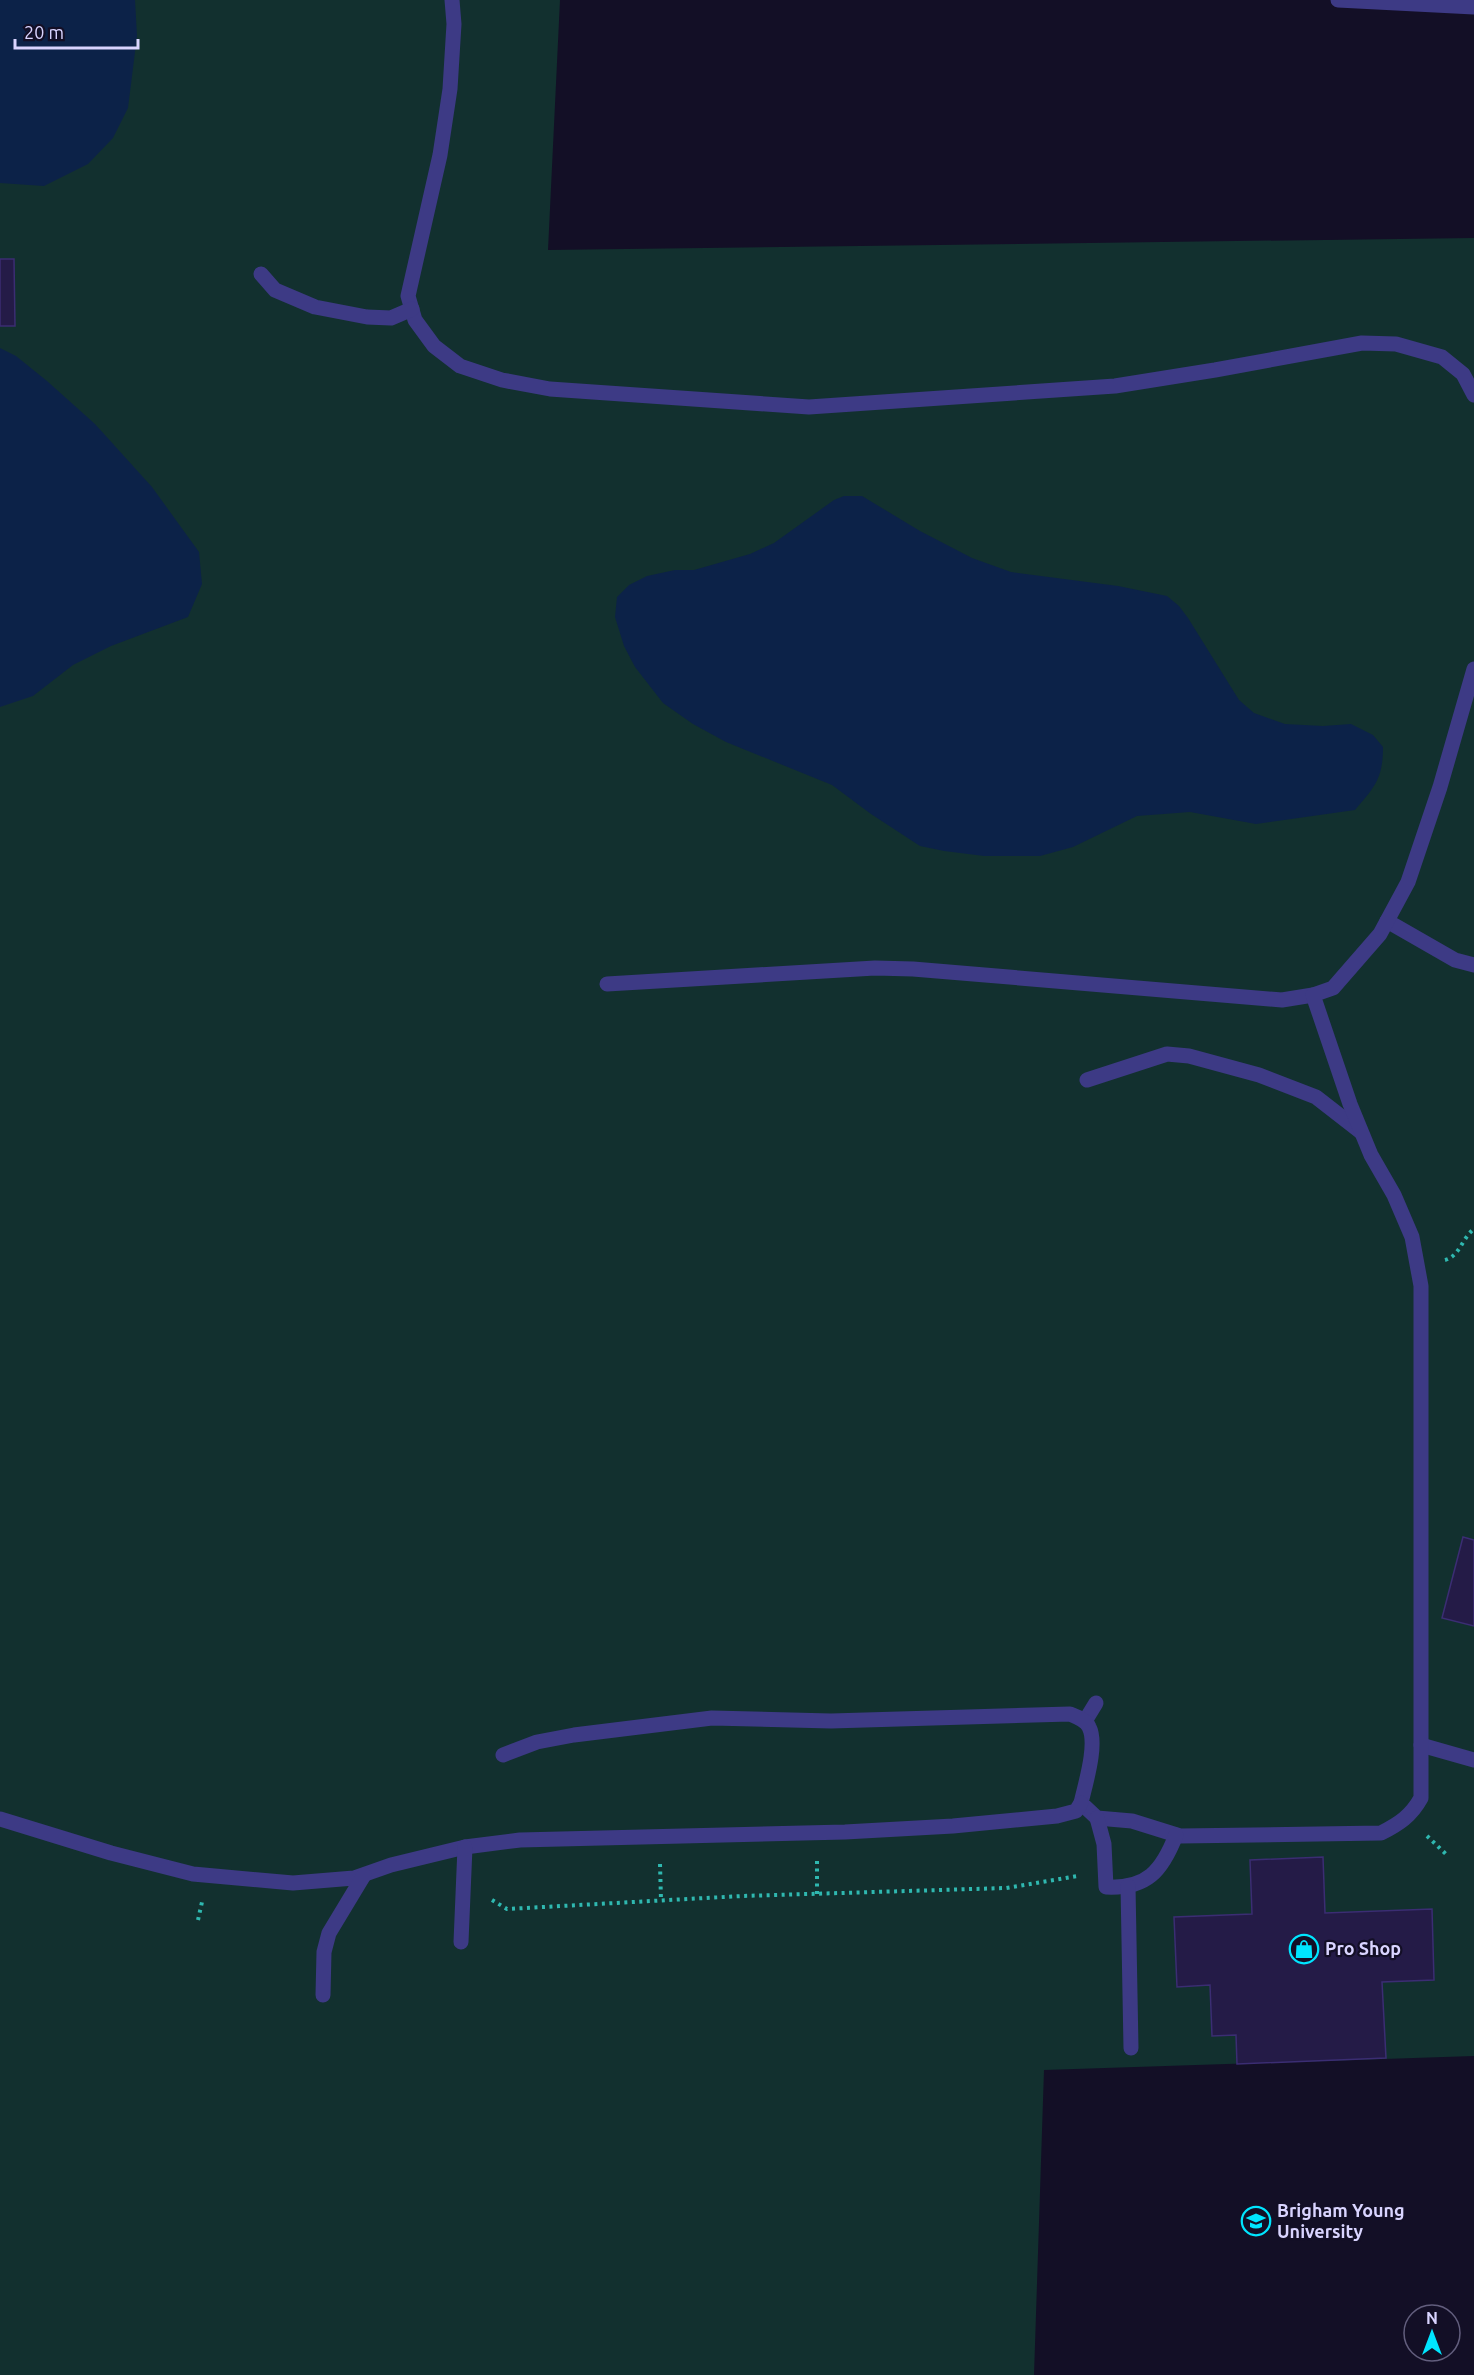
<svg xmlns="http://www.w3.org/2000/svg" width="1474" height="2375" font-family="Ubuntu,sans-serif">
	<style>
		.green { fill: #12302f }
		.water { fill: #0c2248 }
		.building { fill: #241b47; stroke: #3b2d73; stroke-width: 1.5 }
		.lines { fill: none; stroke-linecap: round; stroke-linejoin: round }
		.path { stroke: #2fb8b0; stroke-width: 4; stroke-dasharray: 3 4.5; stroke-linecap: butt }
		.lane { stroke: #3d3a85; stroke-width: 15 }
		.street { stroke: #3d3a85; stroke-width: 15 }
		.labels { text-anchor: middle; stroke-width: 4.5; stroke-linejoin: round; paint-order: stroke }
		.poi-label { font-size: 18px; font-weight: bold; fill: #d9d4ff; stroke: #130f26; text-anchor: start }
	</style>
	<rect width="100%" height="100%" fill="#130f26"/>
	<!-- green -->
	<polygon class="green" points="0,0 560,0 548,250 1474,238 1474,2056 1044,2070 1034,2375 0,2375"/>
	<!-- water -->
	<g class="water">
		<polygon points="0,0 135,0 137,36 128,108 113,138 88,164 44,186 0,183"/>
		<polygon points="0,348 16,356 47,381 95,424 152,487 199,552 202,584 188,617 111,646 73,665 33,696 0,707"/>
		<path d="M844,496h18l58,35 52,27 39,14 107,14 49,10 12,10 9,12 51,82 15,13 31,11 38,2 28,-2 22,11 10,12c0,31 -8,40 -28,63l-99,14 -66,-12 -53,4 -64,31 -33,9h-56l-40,-5 -24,-5 -49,-32 -39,-29 -106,-43 -33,-18 -30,-21 -28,-36 -11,-21 -9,-29 2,-20 12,-12 18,-9 28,-6h19l56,-16 24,-11 60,-43z"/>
	</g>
	<!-- building -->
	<g class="building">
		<polygon points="0,259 14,259 15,326 0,326"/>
		<polygon points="1463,1537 1474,1540 1474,1626 1442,1618"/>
		<polygon points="1323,1857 1325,1913 1432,1909 1434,1980 1382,1982 1386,2058 1237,2064 1236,2035 1212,2036 1210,1985 1177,1987 1174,1917 1252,1914 1250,1860"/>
	</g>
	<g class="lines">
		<!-- path -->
		<g class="path">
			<path d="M1445,1260c15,-4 17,-22 29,-31"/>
			<polyline points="1427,1836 1448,1856"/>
			<polyline points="660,1864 661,1900"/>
			<polyline points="817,1894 817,1860"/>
			<polyline points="492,1900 507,1909 525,1908 742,1896 1006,1888 1078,1876"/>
			<polyline points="198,1920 202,1902"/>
		</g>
		<!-- lane -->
		<g class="lane">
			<polyline points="452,0 454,24 450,89 440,155 408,296 415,320 434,346 460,366 502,380 550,389 809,407 1115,386 1215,370 1362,343 1396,344 1442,357 1463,374 1474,395"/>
			<polyline points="261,274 275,290 315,307 367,317 391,318 412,309"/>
			<polyline points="1387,921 1455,960 1474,965"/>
			<polyline points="607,984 875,968 913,969 1282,1000 1313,995"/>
			<polyline points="1087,1080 1167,1054 1189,1056 1259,1075 1316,1097 1361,1132"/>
			<polyline points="1085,1721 1096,1703"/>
			<polyline points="1421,1745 1474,1760"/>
			<path d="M503,1755l34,-13 37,-7 138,-17 119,3 239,-7c7,3 16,6 19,13 9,17 -4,58 -8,76l16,15 35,3 48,15 201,-3c18,-9 30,-17 40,-35v-512l-9,-49 -18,-42 -23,-40 -21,-51 -37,-109 20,-7 47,-54 28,-52 32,-95 34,-118"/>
			<path d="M1097,1818l7,26 2,43c41,2 56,-16 70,-52"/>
			<polyline points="0,1819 111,1853 193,1874 293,1883 354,1878 391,1865 465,1847 520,1840 845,1832 953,1826 1057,1816 1076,1811 1081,1803"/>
			<polyline points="1128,1886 1131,2048"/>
			<polyline points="461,1942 465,1847"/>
			<polyline points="323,1995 324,1952 329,1933 364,1875"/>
		</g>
		<!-- street -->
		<polyline class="street" points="1338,0 1474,7"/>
	</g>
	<!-- icons -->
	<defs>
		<g id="shop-ring" transform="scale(1.5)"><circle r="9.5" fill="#130f26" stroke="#00e5ff" stroke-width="1.5"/><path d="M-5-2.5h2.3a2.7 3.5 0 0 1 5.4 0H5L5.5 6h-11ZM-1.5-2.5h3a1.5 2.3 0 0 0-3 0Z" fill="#00e5ff"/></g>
		<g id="university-ring" transform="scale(1.5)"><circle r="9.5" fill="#130f26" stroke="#00e5ff" stroke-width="1.5"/><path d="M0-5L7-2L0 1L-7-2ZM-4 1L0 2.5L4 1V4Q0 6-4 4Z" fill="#00e5ff"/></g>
	</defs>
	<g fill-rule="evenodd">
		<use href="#shop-ring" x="1304" y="1949"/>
		<use href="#university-ring" x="1256" y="2221"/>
	</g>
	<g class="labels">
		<!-- poi labels -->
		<g class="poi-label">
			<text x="1325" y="1955">Pro Shop</text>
			<text x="1277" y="2217">Brigham Young<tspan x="1277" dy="21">University</tspan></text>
		</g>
	</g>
	<!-- north arrow -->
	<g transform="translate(1432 2333)"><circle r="28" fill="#130f26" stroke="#625e7d" stroke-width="1.5"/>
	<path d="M0-4.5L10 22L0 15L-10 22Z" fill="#00e5ff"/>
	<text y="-9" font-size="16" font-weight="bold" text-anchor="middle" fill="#d9d4ff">N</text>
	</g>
	<!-- scale -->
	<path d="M15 39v9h123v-9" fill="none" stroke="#d9d4ff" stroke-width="3"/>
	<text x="24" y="39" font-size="18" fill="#d9d4ff" stroke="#130f26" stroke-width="4.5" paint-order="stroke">20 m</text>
</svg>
